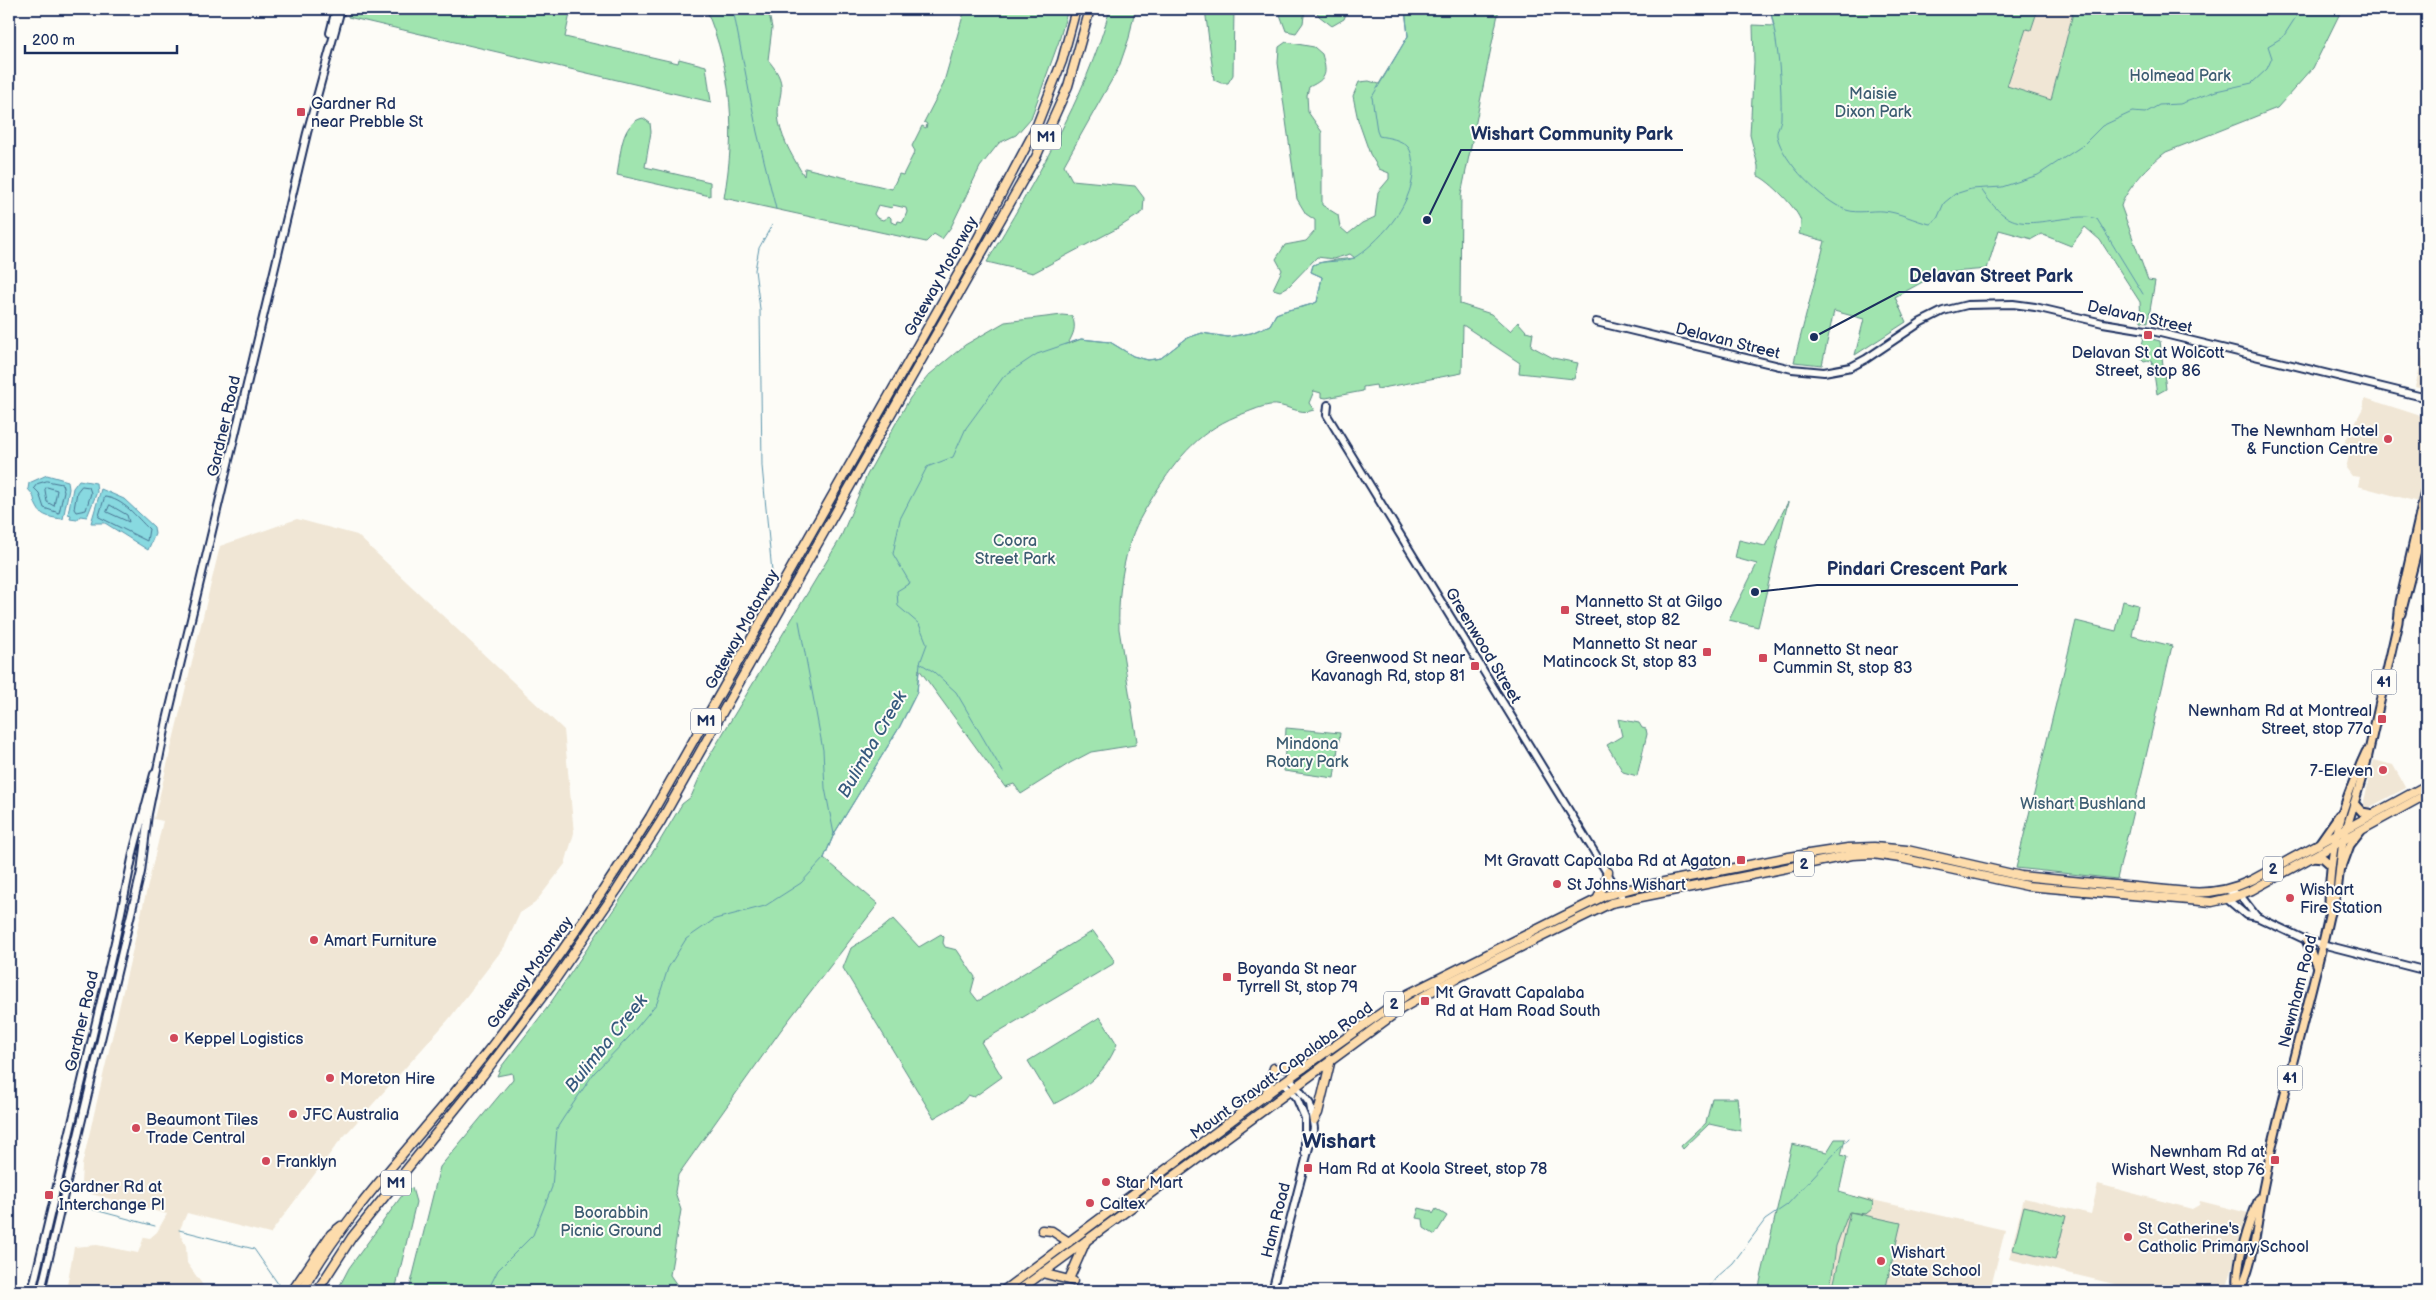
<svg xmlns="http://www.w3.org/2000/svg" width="2436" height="1300" font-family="'Balsamiq Sans',sans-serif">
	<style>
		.built { fill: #f0e6d5 }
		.green { fill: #a0e4af; stroke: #5e8a86; fill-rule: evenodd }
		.water { fill: #88d9e0; stroke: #5c95ac }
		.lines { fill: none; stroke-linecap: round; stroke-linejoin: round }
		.shore { stroke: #477392; stroke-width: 1 }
		.stream { stroke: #5c95ac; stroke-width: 1 }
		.secondary-casing { stroke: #1b2f5e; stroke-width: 10 }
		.primary-casing { stroke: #1b2f5e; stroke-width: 11 }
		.highway-casing { stroke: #1b2f5e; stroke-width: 11 }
		.secondary { stroke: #fdfcf7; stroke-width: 6 }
		.primary { stroke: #fddcac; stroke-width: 7 }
		.highway { stroke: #fddcac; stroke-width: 8 }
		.poi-dot { fill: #d1495b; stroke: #fdfcf7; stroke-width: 2 }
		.labels { text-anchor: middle; stroke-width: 4; stroke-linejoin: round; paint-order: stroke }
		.shield { fill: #fdfcf7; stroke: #5f6c8c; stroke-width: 1 }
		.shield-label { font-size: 15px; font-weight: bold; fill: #1b2f5e }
		.park-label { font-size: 16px; fill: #3c5c72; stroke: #fdfcf7 }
		.poi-label { font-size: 16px; fill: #1b2f5e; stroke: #fdfcf7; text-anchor: start }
		.street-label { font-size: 16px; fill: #1b2f5e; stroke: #fdfcf7 }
		.water-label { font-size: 18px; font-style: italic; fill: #365a7e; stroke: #fdfcf7 }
		.district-label { font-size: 21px; font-weight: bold; fill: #1b2f5e; stroke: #fdfcf7 }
		.leader { fill: none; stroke: #1b2f5e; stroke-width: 2 }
		.callout-dot { fill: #1b2f5e; stroke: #fdfcf7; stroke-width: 2 }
		.callout-label { font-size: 18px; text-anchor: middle; font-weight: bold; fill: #1b2f5e; stroke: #fdfcf7; stroke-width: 4; stroke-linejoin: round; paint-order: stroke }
	</style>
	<rect width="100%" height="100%" fill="#fdfcf7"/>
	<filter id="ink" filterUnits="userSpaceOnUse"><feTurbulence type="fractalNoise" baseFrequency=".02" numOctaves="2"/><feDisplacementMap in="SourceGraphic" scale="10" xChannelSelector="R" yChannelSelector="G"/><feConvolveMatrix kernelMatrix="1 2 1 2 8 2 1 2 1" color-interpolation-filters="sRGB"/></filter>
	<g filter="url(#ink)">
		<!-- built -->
		<g class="built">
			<polygon points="2038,9 2074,9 2051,100 2007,86 2026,29 2031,30"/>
			<polygon points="2423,356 2427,357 2427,390 2415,387"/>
			<polygon points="2365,398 2427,418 2427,454 2418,502 2358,486 2360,477 2352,476 2346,468 2350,452 2342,447 2363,408"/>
			<polygon points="297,519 357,535 564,730 574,833 565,864 535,903 520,913 505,946 449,1019 338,1143 270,1234 187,1213 180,1229 180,1234 186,1246 187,1263 207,1291 66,1291 74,1247 97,1245 138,1253 144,1237 150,1238 157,1232 167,1214 91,1194 81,1184 82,1165 163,821 154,819 220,546"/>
			<polygon points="2374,760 2393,765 2406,788 2370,807 2365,808 2363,805"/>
			<polygon points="1784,1180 2005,1230 1990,1291 1758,1291"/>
			<polygon points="2098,1184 2192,1209 2199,1205 2200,1201 2248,1213 2226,1291 2143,1291 2009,1259 2024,1198 2091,1214"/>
			<polygon points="1047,1279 1055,1279 1071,1291 1029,1291"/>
		</g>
		<!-- green -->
		<g class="green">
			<polygon points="350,9 571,9 565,37 678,63 679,59 706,66 711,102 348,17"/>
			<path d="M706,9h62l4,19 -4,32c25,29 6,35 11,62 4,20 15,37 25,54l1,-8 87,21 7,-15 4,1 12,-24 -3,-5 10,-20 4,2 1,-4 -3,-2 19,-37 22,-76h103l-9,32 -28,77 -15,17 -17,8 -19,24 -29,60 -9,12 -8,-5 -8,8 -202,-44c12,-68 9,-124 -18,-189zM878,205l14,3 1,-3 13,3 1,4 -4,10 -5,-1 -1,3 -6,-2v-4l-2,-2 -6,4 -6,-2 -3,-4z"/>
			<path d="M1110,9h25l-6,29 -10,29 -55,98 8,15 63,6 9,12 -1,14 -25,16 -85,45 -46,-11c47,-81 98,-162 123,-253z"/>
			<polygon points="1205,9 1234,9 1233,75 1228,83 1221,83 1214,80"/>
			<polygon points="1278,9 1305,9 1303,23 1296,33 1286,31"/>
			<polygon points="1315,9 1348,9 1344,19 1332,26 1319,16"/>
			<path d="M1405,9h94l-38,186 -1,109 31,10 19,17 8,-9 8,9 7,2 -2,13 22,12 25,5 -4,16 -55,-6 1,-10 -57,-38 -1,48 -85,16 -1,-4 -13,2v4l-37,7 -5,-1v-4l-7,-2 -5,12 5,7c-15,6 -29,-7 -44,-5 -8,1 -17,5 -25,8 -44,15 -67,44 -91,82 -10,16 -20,32 -25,51 -8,26 -11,56 -10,83l18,112 -2,4 -44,7 -21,11 -49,31 -7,-10 -9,3 -86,-118 -2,23 -18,36 -65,106 -10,24 54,46 -97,126 -103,145 -3,17 6,18 -11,65 11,16h-272l31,-124 73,-88 -1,-6 -15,3 4,-9 46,-59 111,-164 24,-40 9,-7 16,-37 133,-221 27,-64 43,-77 19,-23 36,-30 40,-23 57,-7 10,1c5,12 1,18 -4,28l13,-5 29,3 23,14 15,4 13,-2 26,-20 15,-5 26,4 23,-4 19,-8 6,-11c14,-6 28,-6 41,-12l5,-25 -11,-5 2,-7c7,-4 32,-6 42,-7l-5,-4 -17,5 -16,-2 -28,29 -9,5 -7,-2 9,-19 -6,-11 9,-14 21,-4 9,-10v-11l-9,-6 -9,-15 -19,-136 1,-16 7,-5 28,5 8,7c5,19 6,24 -13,33l-2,8 1,17 14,20v73l16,10 2,12 8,7 14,-11 13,-6 3,-25 11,-13v-6l-10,-4 -9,-15 -12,-34 -5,-24 6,-14 10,-1 10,3 29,-48z"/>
			<path d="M1770,9h268l-7,21 -5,-1 -19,57 44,14 23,-91h268l-29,59 -36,40 -111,44c-15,11 -40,37 -45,54l27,74 7,1 -7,41 -7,-1 -1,-19 -40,-62 -15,-13 -14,19 -30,-12 -9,5 -33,-9 -12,39 -48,4 -44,24 11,25 -51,33 9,-36 -30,-8 -12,54 -28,-3 31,-121 -26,-7c1,-4 2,-8 2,-12 -2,-12 -32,-42 -43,-46v-10l-8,-31 4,-73 -1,-37 21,1z"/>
			<path d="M643,118l7,5 1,9 -6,35 65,15v14l-93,-21c4,-20 3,-52 26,-57z"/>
			<polygon points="2144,337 2160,341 2166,389 2157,394 2152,360 2144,362 2139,357"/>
			<polygon points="1788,502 1758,627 1729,620 1757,564 1735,558 1739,540 1765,546"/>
			<polygon points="2123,601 2138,605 2132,636 2172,646 2117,879 2016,868 2076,621 2116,631"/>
			<polygon points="1618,719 1639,723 1642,728 1646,729 1647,734 1637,776 1623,772 1607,745 1622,736"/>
			<polygon points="1286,728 1340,733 1334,778 1284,771"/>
			<polygon points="893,919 919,947 941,934 944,937 943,943 945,947 957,950 975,977 971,992 978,1001 1093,931 1114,960 1113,964 981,1042 1002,1077 974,1097 968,1095 963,1101 934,1118 843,968 851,948 881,929"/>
			<path d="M1100,1017l17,27c-13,32 -33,44 -63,60l-26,-43z"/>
			<polygon points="1712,1098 1737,1098 1741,1131 1709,1124 1683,1149 1681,1146 1706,1123"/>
			<polygon points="1835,1139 1845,1139 1841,1155 1847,1157 1839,1192 1873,1202 1872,1209 1866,1214 1849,1212 1836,1246 1830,1291 1758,1291 1792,1144 1827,1152"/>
			<polygon points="412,1188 416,1202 395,1291 337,1291 349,1268 406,1190"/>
			<polygon points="2024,1206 2066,1216 2055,1260 2013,1250"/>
			<polygon points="1419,1208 1431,1211 1433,1214 1436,1209 1447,1216 1435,1235 1424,1228 1423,1219 1416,1218"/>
			<polygon points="1850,1212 1901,1223 1885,1291 1832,1291"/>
		</g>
		<!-- water -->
		<g class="water">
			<path d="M47,475l21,6 1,8 -6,30c-9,-1 -22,-2 -26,-12 -5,-9 0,-8 -9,-18l1,-6z"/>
			<polygon points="79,480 96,483 97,492 87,517 80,516 77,520 70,519 71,515 68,514 73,488"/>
			<polygon points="101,489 124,499 154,527 155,534 148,550 105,523 91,523"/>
		</g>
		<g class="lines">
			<!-- shore -->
			<g class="shore">
				<polygon points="47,481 62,484 64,491 59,513 44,508 39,493 34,488 37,484"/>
				<polygon points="82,486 89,487 91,493 86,510 76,512 74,509 77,492"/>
				<polygon points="47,487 57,490 54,506 47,502 45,490"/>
				<path d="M105,497c19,2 31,20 44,32l-2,12 -48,-24z"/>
				<polygon points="110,505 127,515 129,522 107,512"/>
			</g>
			<!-- stream -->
			<g class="stream">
				<polyline points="733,9 757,132 776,209"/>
				<path d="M1770,9c8,34 12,74 11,109 0,6 -5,12 -4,18 6,26 44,64 69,74 13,4 24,0 37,1 16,1 32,10 47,13l7,-5 7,-16 11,-9 16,-5 31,-2 36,-12 44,-29 20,-20 30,-14 13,1 14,-8 21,-1 36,-13 36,-8 15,-14 5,-11 -4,-12 15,-9 18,-28"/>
				<path d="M1981,189c29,44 44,34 89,29 9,-1 18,-2 27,1l46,75"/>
				<polyline points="772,572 762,466 760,309 755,270 759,248 772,225"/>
				<polyline points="799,621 823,750 825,788 834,834"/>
				<polyline points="920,663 934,672 956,692 1003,772"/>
				<polyline points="91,1209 155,1226"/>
				<polyline points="179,1230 254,1249 283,1291"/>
				<path d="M490,1291l1,-7 7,-14 35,-35 19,-48 5,-59 7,-11 30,-44 35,-36 28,-34 11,-35 18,-29 29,-20 50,-13 36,-23 23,-25 10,-24 65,-106 18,-36 3,-29 7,-19 -8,-20 -21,-18 -1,-15 13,-8 -17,-29 7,-35 27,-52 26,-10 13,-29 38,-52 33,-22 44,-15 29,3 23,14 15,4 13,-2 26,-20 15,-5 26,4 23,-4 19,-8 6,-11c14,-6 28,-6 41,-12l5,-25 -11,-5 2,-7c11,-6 34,-1 44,-9 27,-19 59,-56 56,-91 -1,-7 -1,-13 -5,-18 -7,-8 -19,-9 -29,-11l-2,-5 -5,-34 36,-61 -3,-27"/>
				<polyline points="1706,1291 1716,1278 1733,1263 1765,1220 1787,1205 1849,1138"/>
			</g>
			<!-- secondary casing -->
			<g class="secondary-casing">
				<g id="secondary">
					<polyline points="330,33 336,9"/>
					<polyline points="1596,322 1792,369 1824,372 1851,367 1866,359 1921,322 1943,311 1967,305 2013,304 2035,307 2103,323 2152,331 2427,398"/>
					<polyline points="1328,405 1327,415 1623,899"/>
					<polyline points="2227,890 2240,895 2257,917"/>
					<polyline points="2227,899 2246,915 2257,917 2306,940 2427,971"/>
					<polyline points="1284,1083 1297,1099 1305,1118 1305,1153"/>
					<polyline points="32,1291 115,942 134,849 154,774"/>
					<polyline points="41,1291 141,872 148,814 167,720 307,133 341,9"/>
					<polyline points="1272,1291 1314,1128 1310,1104 1290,1078"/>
				</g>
			</g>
			<!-- primary casing -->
			<g class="primary-casing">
				<g id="primary">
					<polyline points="2401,614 2427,513"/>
					<polyline points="2354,803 2362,812 2374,814"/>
					<polyline points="2318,845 2339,815"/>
					<polyline points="2312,857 2323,858 2331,865"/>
					<polyline points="2342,867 2350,845 2361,831"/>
					<path d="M2329,912c-1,-60 12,-106 37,-160"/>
					<polyline points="2306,940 2317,967"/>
					<path d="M2239,1291c16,-26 18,-72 24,-102 18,-92 46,-182 66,-273l8,-24 6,-52 23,-76 32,-142 2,-20 27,-119"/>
					<path d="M2239,1291c-6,-21 11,-71 20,-92"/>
				</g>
			</g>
			<!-- highway casing -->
			<g class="highway-casing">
				<g id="highway">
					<polyline points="1598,898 1608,872"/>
					<polyline points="1281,1067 1303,1068"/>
					<polyline points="1266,1095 1274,1068"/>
					<polyline points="1314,1120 1318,1113 1331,1059"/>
					<polyline points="1042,1230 1052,1231 1069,1242"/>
					<polyline points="1042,1273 1073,1281"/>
					<polyline points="1070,1277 1086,1241"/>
					<polyline points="292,1291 331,1234 341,1226"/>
					<path d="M302,1291c43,-77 107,-142 162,-210 68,-84 129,-172 186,-264l320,-564 65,-123 27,-69 14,-52"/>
					<polyline points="317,1291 352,1237 483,1075 555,980 617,890 661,821 1036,157 1068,86 1090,9"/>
					<path d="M1003,1291l272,-203 133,-94 196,-98 30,-8 155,-31 59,-9 26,-1 33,3 114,26 167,16c23,2 43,-2 64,-12l175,-95"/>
					<polyline points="1018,1291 1401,1009 1441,986 1611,903 1852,855 1873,854 1900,858 2027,886 2212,902 2234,897 2252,890 2427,794"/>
				</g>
			</g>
			<!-- secondary -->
			<use href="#secondary" class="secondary"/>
			<!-- primary -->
			<use href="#primary" class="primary"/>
			<!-- highway -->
			<use href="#highway" class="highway"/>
		</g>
	</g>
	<!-- markers -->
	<g class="poi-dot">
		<rect x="296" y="107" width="10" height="10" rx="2.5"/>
		<rect x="2143" y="330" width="10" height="10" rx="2.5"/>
		<circle cx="2388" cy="439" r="5"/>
		<rect x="1560" y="605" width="10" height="10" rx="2.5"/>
		<rect x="1702" y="647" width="10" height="10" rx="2.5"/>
		<rect x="1758" y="653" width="10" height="10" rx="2.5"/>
		<rect x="1470" y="661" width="10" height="10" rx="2.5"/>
		<rect x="2377" y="714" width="10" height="10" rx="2.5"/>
		<circle cx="2383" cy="770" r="5"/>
		<rect x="1736" y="855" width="10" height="10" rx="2.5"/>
		<circle cx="1557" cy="884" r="5"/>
		<circle cx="2290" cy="898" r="5"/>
		<circle cx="314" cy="940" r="5"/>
		<rect x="1222" y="972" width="10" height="10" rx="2.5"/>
		<rect x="1420" y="996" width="10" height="10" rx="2.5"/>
		<circle cx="174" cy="1038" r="5"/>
		<circle cx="330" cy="1078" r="5"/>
		<circle cx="293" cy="1114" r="5"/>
		<circle cx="136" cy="1128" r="5"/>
		<rect x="2270" y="1155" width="10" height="10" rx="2.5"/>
		<circle cx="266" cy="1161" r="5"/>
		<rect x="1303" y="1163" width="10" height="10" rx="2.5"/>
		<circle cx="1106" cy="1182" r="5"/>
		<rect x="44" y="1190" width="10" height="10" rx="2.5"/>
		<circle cx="1090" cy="1203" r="5"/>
		<circle cx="2128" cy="1237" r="5"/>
		<circle cx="1881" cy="1261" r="5"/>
	</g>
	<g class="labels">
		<!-- shield labels -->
		<g class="shield">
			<rect x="1031" y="124.5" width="30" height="25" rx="4"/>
			<rect x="2371.5" y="669.5" width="25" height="25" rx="4"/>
			<rect x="691" y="708.5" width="30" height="25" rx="4"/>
			<rect x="1794" y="851.5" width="20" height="25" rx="4"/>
			<rect x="2263" y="856.5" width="20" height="25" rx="4"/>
			<rect x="1384" y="991.5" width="20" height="25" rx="4"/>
			<rect x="2277.5" y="1065.5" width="25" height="25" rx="4"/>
			<rect x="381" y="1170.5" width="30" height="25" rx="4"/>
		</g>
		<g class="shield-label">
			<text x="1046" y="142">M1</text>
			<text x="2384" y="687">41</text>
			<text x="706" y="726">M1</text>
			<text x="1804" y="869">2</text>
			<text x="2273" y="874">2</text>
			<text x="1394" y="1009">2</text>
			<text x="2290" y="1083">41</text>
			<text x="396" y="1188">M1</text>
		</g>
		<!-- park labels -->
		<g class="park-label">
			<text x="2180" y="81">Holmead Park</text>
			<text x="1873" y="99">Maisie<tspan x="1873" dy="18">Dixon Park</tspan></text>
			<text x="1015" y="546">Coora<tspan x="1015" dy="18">Street Park</tspan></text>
			<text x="1307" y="749">Mindona<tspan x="1307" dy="18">Rotary Park</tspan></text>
			<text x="2083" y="809">Wishart Bushland</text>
			<text x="611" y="1218">Boorabbin<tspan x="611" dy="18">Picnic Ground</tspan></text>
		</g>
		<!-- poi labels -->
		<g class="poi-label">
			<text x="311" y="109">Gardner Rd<tspan x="311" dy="18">near Prebble St</tspan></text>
			<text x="2148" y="358" text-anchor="middle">Delavan St at Wolcott<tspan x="2148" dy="18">Street, stop 86</tspan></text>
			<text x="2378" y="436" text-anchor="end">The Newnham Hotel<tspan x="2378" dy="18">&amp; Function Centre</tspan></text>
			<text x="1575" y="607">Mannetto St at Gilgo<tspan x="1575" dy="18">Street, stop 82</tspan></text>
			<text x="1697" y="649" text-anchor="end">Mannetto St near<tspan x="1697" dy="18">Matincock St, stop 83</tspan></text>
			<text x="1773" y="655">Mannetto St near<tspan x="1773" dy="18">Cummin St, stop 83</tspan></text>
			<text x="1465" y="663" text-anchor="end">Greenwood St near<tspan x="1465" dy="18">Kavanagh Rd, stop 81</tspan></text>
			<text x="2372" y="716" text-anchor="end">Newnham Rd at Montreal<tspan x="2372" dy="18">Street, stop 77a</tspan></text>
			<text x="2373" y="776" text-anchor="end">7-Eleven</text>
			<text x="1731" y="866" text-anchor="end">Mt Gravatt Capalaba Rd at Agaton</text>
			<text x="1567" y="890">St Johns Wishart</text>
			<text x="2300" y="895">Wishart<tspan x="2300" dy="18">Fire Station</tspan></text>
			<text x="324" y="946">Amart Furniture</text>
			<text x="1237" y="974">Boyanda St near<tspan x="1237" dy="18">Tyrrell St, stop 79</tspan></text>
			<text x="1435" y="998">Mt Gravatt Capalaba<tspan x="1435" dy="18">Rd at Ham Road South</tspan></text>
			<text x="184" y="1044">Keppel Logistics</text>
			<text x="340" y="1084">Moreton Hire</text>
			<text x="303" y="1120">JFC Australia</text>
			<text x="146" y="1125">Beaumont Tiles<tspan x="146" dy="18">Trade Central</tspan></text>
			<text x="2265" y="1157" text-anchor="end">Newnham Rd at<tspan x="2265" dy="18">Wishart West, stop 76</tspan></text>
			<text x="276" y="1167">Franklyn</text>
			<text x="1318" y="1174">Ham Rd at Koola Street, stop 78</text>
			<text x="1116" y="1188">Star Mart</text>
			<text x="59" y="1192">Gardner Rd at<tspan x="59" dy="18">Interchange Pl</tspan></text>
			<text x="1100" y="1209">Caltex</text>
			<text x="2138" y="1234">St Catherine's<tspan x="2138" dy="18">Catholic Primary School</tspan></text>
			<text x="1891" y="1258">Wishart<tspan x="1891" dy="18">State School</tspan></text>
		</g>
		<!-- street labels -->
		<g class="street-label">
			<text transform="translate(940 276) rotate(-61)" y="6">Gateway Motorway</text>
			<text transform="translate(2140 316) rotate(12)" y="6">Delavan Street</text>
			<text transform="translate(1728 340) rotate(14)" y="6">Delavan Street</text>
			<text transform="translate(223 426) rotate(-77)" y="6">Gardner Road</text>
			<text transform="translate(741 629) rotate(-61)" y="6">Gateway Motorway</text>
			<text transform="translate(1484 645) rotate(59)" y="6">Greenwood Street</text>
			<text transform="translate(529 972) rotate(-54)" y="6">Gateway Motorway</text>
			<text transform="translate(2297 991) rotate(-76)" y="6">Newnham Road</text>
			<text transform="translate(81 1021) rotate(-77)" y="6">Gardner Road</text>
			<text transform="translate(1281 1070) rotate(-36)" y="6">Mount Gravatt-Capalaba Road</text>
			<text transform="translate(1275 1220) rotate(-76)" y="6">Ham Road</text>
		</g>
		<!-- water labels -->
		<g class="water-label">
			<text transform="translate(872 744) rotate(-60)" y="6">Bulimba Creek</text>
			<text transform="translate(606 1043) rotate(-51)" y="6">Bulimba Creek</text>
		</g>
		<!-- district labels -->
		<g class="district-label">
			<text x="1339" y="1148">Wishart</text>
		</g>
	</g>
	<!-- callouts -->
	<path class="leader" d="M1427 220L1461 150H1683M1814 337L1899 292H2083M1755 592L1817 585H2018"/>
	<g class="callout-dot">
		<circle cx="1427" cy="220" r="5"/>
		<circle cx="1814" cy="337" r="5"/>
		<circle cx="1755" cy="592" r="5"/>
	</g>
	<g class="callout-label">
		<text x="1572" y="140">Wishart Community Park</text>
		<text x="1991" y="282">Delavan Street Park</text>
		<text x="1917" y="575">Pindari Crescent Park</text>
	</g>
	<!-- margin -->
	<rect width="2436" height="1300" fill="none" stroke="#fdfcf7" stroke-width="30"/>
	<rect x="15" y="15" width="2406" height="1270" fill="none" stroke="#1b2f5e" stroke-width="2" filter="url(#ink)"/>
	<!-- scale -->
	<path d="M25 45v8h152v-8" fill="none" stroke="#1b2f5e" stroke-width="2.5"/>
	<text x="32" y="45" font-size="15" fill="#1b2f5e" stroke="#fdfcf7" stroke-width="4" paint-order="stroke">200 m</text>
</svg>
